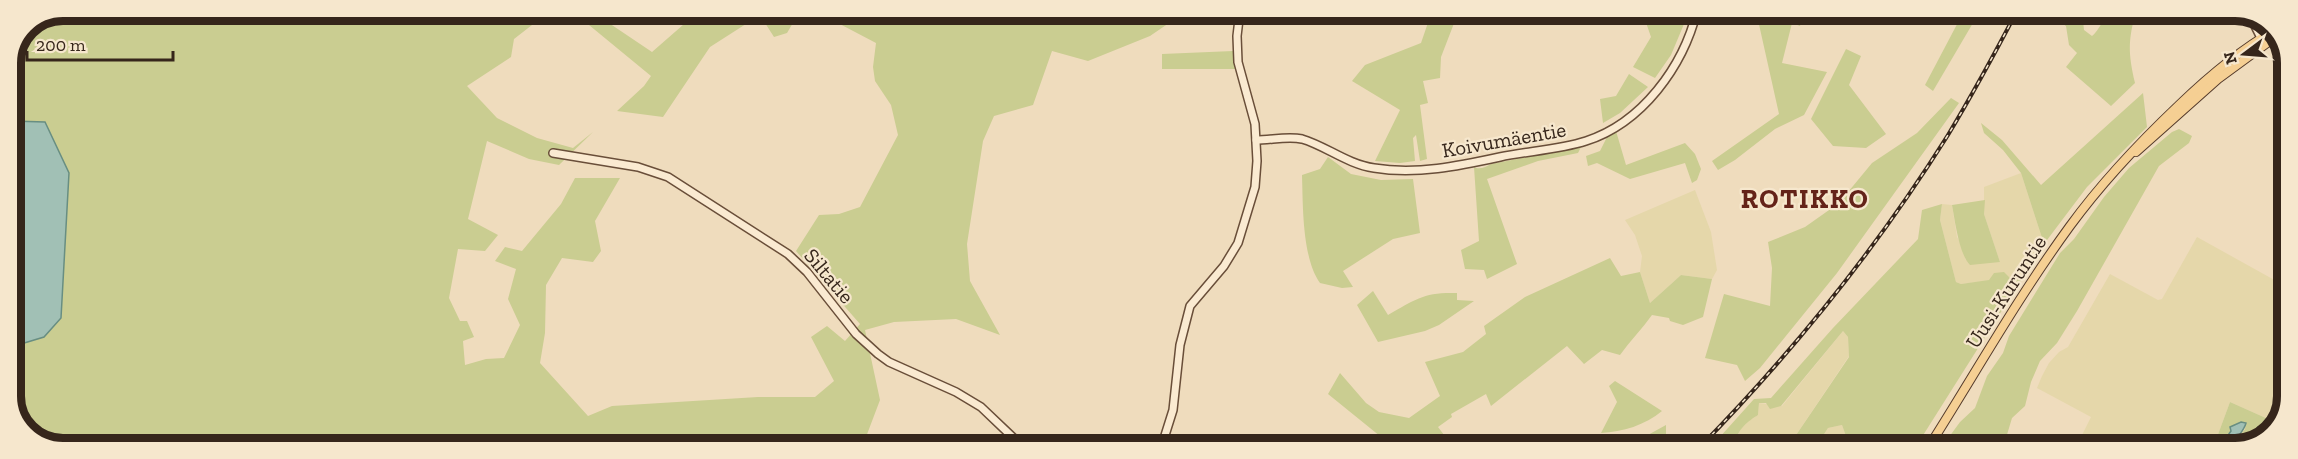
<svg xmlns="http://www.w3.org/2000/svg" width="2298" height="459" font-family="'Zilla Slab',serif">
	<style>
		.farmland { fill: #e5d7aa }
		.green { fill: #cacd91 }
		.water { fill: #a1c0b5; stroke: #688e82; stroke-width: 1.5 }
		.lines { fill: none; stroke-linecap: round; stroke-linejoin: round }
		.secondary-casing { stroke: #694e39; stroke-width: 10 }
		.primary-casing { stroke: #553b2b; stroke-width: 10 }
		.secondary { stroke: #faead1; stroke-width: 7 }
		.primary { stroke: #f5cf93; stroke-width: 8 }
		.rail-casing { stroke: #36261b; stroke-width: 4 }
		.rail { stroke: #f6e7cd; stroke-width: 1.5; stroke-dasharray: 4.5; stroke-linecap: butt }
		.labels { text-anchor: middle; stroke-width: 4.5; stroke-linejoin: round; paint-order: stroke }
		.street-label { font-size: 21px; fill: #36261b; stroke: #f6e7cd }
		.district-label { font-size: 27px; font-weight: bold; letter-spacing: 1.5px; fill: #642319; stroke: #f6e7cd }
		.rim { fill: none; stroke: #36261b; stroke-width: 8 }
	</style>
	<rect width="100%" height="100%" fill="#efdcbd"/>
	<!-- farmland -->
	<g class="farmland">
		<polygon points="2021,173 2044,244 2023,277 1961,284 1956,282 1940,220 1942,204 1952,205 1957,237 1961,243 1966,260 2000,262 1984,214 1984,187"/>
		<polygon points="1695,190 1711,232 1717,270 1712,279 1681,275 1650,303 1640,272 1642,256 1635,235 1625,220"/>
		<polygon points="2197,237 2278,282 2287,260 2287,406 2277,423 2230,402 2213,448 2102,448 2090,444 2081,437 2091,417 2037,388 2042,376 2049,363 2059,352 2068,347 2110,274 2158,300 2162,299"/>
		<polygon points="1843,331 1848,337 1849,356 1790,444 1738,448 1736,442 1739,432 1744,424 1758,415 1759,403 1782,406"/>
		<polygon points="1842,425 1847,439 1841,448 1815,448 1828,428"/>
	</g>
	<!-- green -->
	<g class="green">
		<polygon points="63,11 379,11 382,16 387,11 550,11 514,39 511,57 467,86 497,118 537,138 573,148 593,132 559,165 529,159 487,141 468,219 498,235 485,251 458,249 449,298 460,321 467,321 474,337 463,341 465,365 486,359 504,358 520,325 508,299 516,269 495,261 505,247 522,251 561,204 575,178 620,178 595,221 601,251 593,262 562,258 546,285 545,333 540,363 588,416 612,406 758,397 815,397 834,381 811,337 827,326 845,341 860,324 796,251 819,215 839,214 860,207 898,135 891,105 875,81 873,67 876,43 815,11 1178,11 1172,21 1150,36 1088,61 1052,51 1033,105 994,116 983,141 967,244 970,281 1000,335 956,319 894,322 865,330 880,400 866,437 858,448 53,448 26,433 11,403 11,347 44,337 45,122 11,121 11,62 22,34"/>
		<polygon points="699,11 800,11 787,33 774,37 760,15 710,47 663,117 617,111 644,86 651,76 589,25 597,15 652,52"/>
		<polygon points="1432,11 1517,11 1511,25 1458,13 1441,57 1440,78 1423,81 1428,103 1420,105 1427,159 1420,161 1416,135 1413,138 1415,161 1400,163 1375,161 1400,110 1352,81 1365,65 1421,43"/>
		<polygon points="1642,11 1656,11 1656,20 1684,24 1671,55 1655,78 1633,67 1651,37"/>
		<polygon points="1756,11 1804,11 1800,26 1792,23 1782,63 1827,72 1804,115 1775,129 1735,160 1718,170 1712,161 1779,114"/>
		<polygon points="1964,11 1980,11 1933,91 1925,85"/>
		<path d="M2044,11h38l2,19 8,6c6,-5 7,-10 12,-15 9,-10 21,-10 32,-10 -8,30 -8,41 -1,72l-24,23 -45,-39 11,-14 -8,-8 -3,-19z"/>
		<polygon points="1846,49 1861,56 1849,85 1886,134 1866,148 1833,146 1811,119"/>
		<polygon points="1233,51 1235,69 1162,69 1162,54"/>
		<polygon points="1629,74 1648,87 1620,113 1603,123 1600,99 1616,96"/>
		<polygon points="2143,93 2147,127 2087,187 2044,244 2021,173 2003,150 1984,133 1981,123 2002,140 2041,185"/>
		<polygon points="1951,98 1959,103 1837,273 1760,368 1745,381 1737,365 1705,358 1724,294 1770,306 1772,268 1768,242 1805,227 1839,203 1872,163 1917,133"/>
		<polygon points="2179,129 2192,136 2189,143 2159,166 2077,311 2057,343 2040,361 2031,382 2025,406 2012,418 2003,448 1941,448 1960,422 1975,408 1987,376 2003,353 2009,336 2060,253 2074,239 2104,197 2129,168 2172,132"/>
		<polygon points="1616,131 1626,165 1685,143 1695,154 1701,169 1697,180 1692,183 1685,163 1630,179 1597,163 1588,166 1586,156 1600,151 1607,137"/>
		<path d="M1579,147h2l-3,6 -40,8 -51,18 30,85 -30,15 -3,-9 -19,-1 -4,-19 18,-9 -5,-74c5,3 12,0 17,-3z"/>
		<path d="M1328,157l23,17 30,6 32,-1 7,54 -27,6 -50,32 10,16 -11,1 -22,-5c-18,-25 -17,-78 -18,-108l18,-6z"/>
		<path d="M1985,200l-1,14 16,48 -30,3c-11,-11 -15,-44 -18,-60z"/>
		<path d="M1942,204l-2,16 16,62 5,2 28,-4 5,-7 10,-1 7,7 12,-2 -108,171h-74l6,-9 -5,-14 -14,3 -13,20h-58l33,-4 59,-87 -1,-20 -5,-6 -62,75 -11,3 -4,-6h-7l-1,12c-11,7 -26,18 -20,33h-28l44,-49 17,-1 62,-70 85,-89 4,-29z"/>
		<path d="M1610,258l11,18 19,-4 10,31 31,-28 31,4 -9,38 -20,8 -13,-4 -1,-3 -17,-3c-10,14 -22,26 -32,40l-18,-5 -18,14 -17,-18 -76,60 -5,-12 -35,20 1,3 -14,10 16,21h-66l3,-3 -63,-51 12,-21 26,30 13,9 30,6 31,-22 -15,-34 38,-10 23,-18 -2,-8 41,-29z"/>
		<path d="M1373,291l15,24c28,-16 36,-23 69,-22v7l17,1 -35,24 -14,6 -47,11 -21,-37z"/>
		<path d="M1615,381l47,30c-17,14 -39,21 -61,22l16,-31 -8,-16z"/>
		<polygon points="2230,402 2277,423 2269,436 2259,440 2261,427 2236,445 2235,442 2245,429 2246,423 2231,431 2221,448 2213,448"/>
		<polygon points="1666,425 1666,448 1618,448 1618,445 1646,436"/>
	</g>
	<!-- water -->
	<g class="water">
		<polygon points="11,121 45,122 69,173 61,318 44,337 11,347"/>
		<path d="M2241,422l5,1c-2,8 -8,12 -11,19l1,3 19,-12 3,-6 4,-1 -3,14 -23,8h-15l5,-10 5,-7 -1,-4z"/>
	</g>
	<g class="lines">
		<!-- secondary casing -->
		<g class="secondary-casing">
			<g id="secondary">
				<polyline points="2249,14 2263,42"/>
				<polyline points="2253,21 2261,26 2269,39"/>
				<path d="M1256,140c15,0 32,-4 46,-1 24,7 45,25 72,29 42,7 85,-2 126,-11 28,-6 58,-7 86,-16 56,-18 97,-74 111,-130"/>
				<polyline points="553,153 638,167 668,177 788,254 807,272 856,334 878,354 889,362 956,392 981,407 1024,448"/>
				<polyline points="1161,448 1173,410 1180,345 1190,306 1224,266 1238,243 1255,187 1257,161 1255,124 1238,62 1237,36 1240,11"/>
			</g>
		</g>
		<!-- primary casing -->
		<g class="primary-casing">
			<g id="primary">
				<polyline points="2136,152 2218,79 2278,35"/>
				<path d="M1928,448c47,-74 90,-151 142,-222 32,-44 69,-83 109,-121 29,-28 61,-55 96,-75"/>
			</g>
		</g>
		<!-- secondary -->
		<use href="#secondary" class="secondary"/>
		<!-- primary -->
		<use href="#primary" class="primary"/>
		<!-- rail casing -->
		<g class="rail-casing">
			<path id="rail" d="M1699,448c93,-95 178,-200 249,-313 24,-40 47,-82 69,-124"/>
		</g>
		<!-- rail -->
		<use href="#rail" class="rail"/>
	</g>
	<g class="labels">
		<!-- street labels -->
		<g class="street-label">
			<text transform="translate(1504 140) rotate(-10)" y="7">Koivumäentie</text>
			<text transform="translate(829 276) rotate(50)" y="7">Siltatie</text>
			<text transform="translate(2006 292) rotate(-57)" y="7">Uusi-Kuruntie</text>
		</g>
		<!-- district labels -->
		<g class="district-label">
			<text x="1805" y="208">ROTIKKO</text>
		</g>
	</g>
	<!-- crop -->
	<path d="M0 0H2298V459H0ZM63 21H2235A42 42 0 0 1 2277 63V396A42 42 0 0 1 2235 438H63A42 42 0 0 1 21 396V63A42 42 0 0 1 63 21Z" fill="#f6e7cd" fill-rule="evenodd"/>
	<path class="rim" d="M63 21H2235A42 42 0 0 1 2277 63V396A42 42 0 0 1 2235 438H63A42 42 0 0 1 21 396V63A42 42 0 0 1 63 21Z"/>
	<!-- north arrow -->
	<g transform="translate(2244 54) rotate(254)" stroke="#f6e7cd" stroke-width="4.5" paint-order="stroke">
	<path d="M0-4.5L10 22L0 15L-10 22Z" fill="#36261b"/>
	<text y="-9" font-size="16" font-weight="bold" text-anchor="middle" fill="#36261b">N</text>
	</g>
	<!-- scale -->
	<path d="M27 51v9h146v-9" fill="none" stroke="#36261b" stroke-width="3"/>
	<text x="36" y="51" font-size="18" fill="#36261b" stroke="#f6e7cd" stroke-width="4.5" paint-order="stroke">200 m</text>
</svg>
